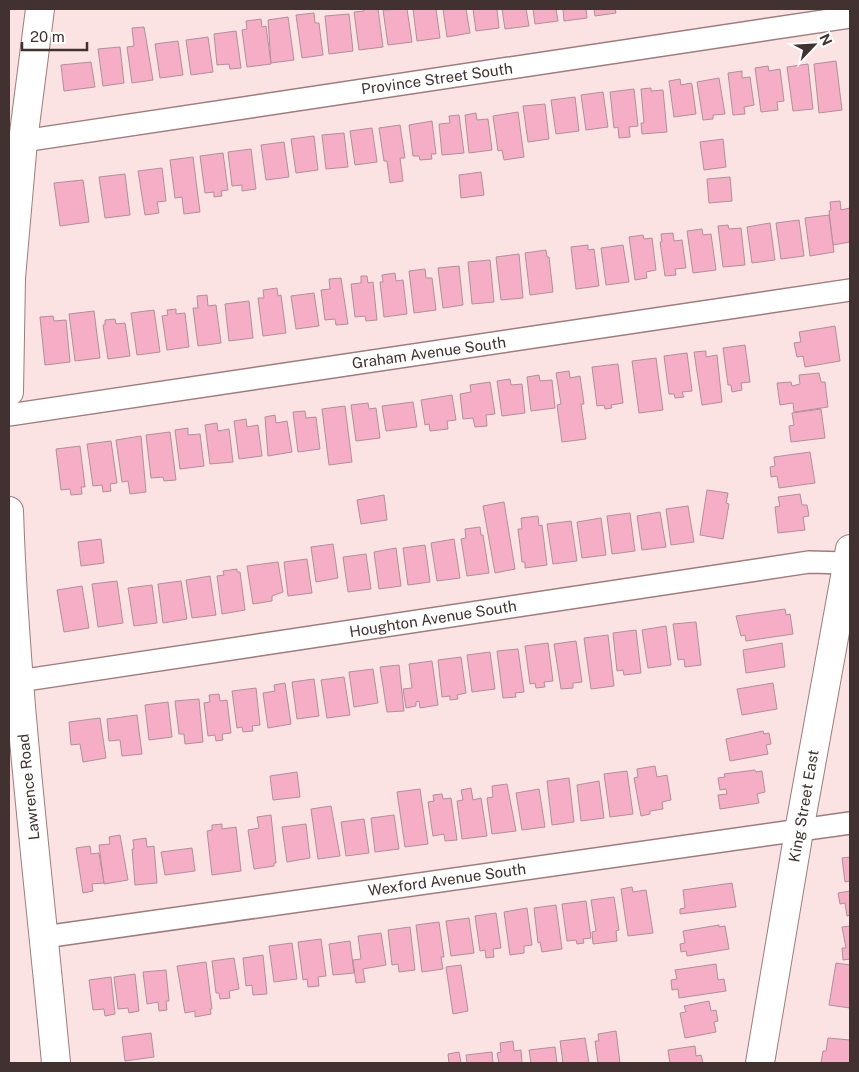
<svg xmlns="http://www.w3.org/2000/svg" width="859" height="1072" font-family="'Public Sans',sans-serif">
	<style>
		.building { fill: #f6aec7; stroke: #b18f9a }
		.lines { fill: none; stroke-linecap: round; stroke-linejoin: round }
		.street-casing { stroke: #9f7c7b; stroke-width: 24 }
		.secondary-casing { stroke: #9f7c7b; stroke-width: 30 }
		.street { stroke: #fff; stroke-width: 21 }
		.secondary { stroke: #fff; stroke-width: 28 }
		.labels { text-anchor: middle; stroke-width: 4.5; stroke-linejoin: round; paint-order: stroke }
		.street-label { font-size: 15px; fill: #413231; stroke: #fff }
	</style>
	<rect width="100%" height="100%" fill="#fbe3e3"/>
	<!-- building -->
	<g class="building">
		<polygon points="364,9 378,9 383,47 359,50 354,12 364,11"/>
		<polygon points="407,9 412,42 388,45 383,10"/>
		<polygon points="413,9 436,9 440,38 417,41"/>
		<polygon points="443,9 466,9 470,33 447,37"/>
		<polygon points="473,9 497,9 499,28 476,31"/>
		<polygon points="502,9 526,9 529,26 505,29"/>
		<polygon points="533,9 556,9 558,21 535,24"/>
		<polygon points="563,9 586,9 587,18 564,21"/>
		<polygon points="594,9 615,9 616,13 595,16"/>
		<polygon points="314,13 315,23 319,23 323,55 302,58 296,15"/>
		<polygon points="349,14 353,51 329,54 325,16"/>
		<polygon points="288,17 294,60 271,63 268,20"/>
		<polygon points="261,19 262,27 266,26 271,64 247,67 242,30 247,29 246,21"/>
		<polygon points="144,27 153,80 132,83 127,47 134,46 132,28"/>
		<polygon points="236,31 241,68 230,69 229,64 217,65 214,34"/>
		<polygon points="208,37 213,72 191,75 186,40"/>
		<polygon points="178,41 183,75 160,78 155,44"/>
		<polygon points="120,47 124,83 103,86 98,49"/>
		<polygon points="836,61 842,110 819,113 814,64"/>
		<polygon points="91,62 95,87 64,91 61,65"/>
		<polygon points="808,64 813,109 793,111 787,67"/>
		<polygon points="768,66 769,71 780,69 784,101 777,102 778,110 761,112 755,68"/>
		<polygon points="742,71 742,78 750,77 754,105 744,107 745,114 733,115 728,73"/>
		<polygon points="719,78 725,114 713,115 713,119 703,120 697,82"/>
		<polygon points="680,79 681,85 691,83 692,85 696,114 674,117 669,81"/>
		<polygon points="651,88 651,91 663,90 667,132 642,134 641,123 644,123 641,89"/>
		<polygon points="634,89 638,126 629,127 630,137 619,138 618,127 614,128 610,92"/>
		<polygon points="603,92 608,127 586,130 581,95"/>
		<polygon points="575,97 579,131 556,134 551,100"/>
		<polygon points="545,104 549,139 528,142 523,106"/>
		<polygon points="518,112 524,157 504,160 502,150 498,151 493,116"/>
		<polygon points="476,113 477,120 488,119 492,150 469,153 465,115"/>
		<polygon points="459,115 464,153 442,155 439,124 450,123 449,116"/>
		<polygon points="432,121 436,154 431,154 432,159 420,160 419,156 413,156 409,125"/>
		<polygon points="400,125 405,158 400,158 403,181 390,183 387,161 384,161 379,128"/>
		<polygon points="372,128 377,162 355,165 350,131"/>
		<polygon points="344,133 348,167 326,169 322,135"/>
		<polygon points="314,136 318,170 296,173 291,139"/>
		<polygon points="723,139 726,167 704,170 700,142"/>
		<polygon points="284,142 289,177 266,180 261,145"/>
		<polygon points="251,149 256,189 242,191 242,185 232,186 228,152"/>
		<polygon points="223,153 228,190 221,191 222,196 214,197 214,192 205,193 200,156"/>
		<polygon points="193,157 200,212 184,214 182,197 175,198 170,160"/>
		<polygon points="162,168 166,201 157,202 159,213 145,215 138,171"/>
		<polygon points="481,172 484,195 461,198 459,175"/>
		<polygon points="125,174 130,215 105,218 99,177"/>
		<polygon points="730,177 732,201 709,203 707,179"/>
		<polygon points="83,180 89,222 60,226 54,183"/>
		<polygon points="840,201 841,210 850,208 850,242 833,245 829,211 831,210 830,202"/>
		<polygon points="829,215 834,252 810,256 805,218"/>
		<polygon points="799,220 804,256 781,259 776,223"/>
		<polygon points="770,223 775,260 752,263 747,227"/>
		<polygon points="728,225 729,229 741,228 745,265 723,267 718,226"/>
		<polygon points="702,229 703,235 711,234 716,270 693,273 687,231"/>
		<polygon points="673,233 674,241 682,240 686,268 675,269 676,275 665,276 660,242 662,242 661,234"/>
		<polygon points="643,235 644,239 652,238 656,270 646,272 647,278 635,280 629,237"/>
		<polygon points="588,245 588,250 594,249 599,286 576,289 571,247"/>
		<polygon points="623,245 629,282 606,285 601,248"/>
		<polygon points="546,250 547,257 549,257 553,292 530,295 525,253"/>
		<polygon points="519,254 523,298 501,300 496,257"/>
		<polygon points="490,260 494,302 472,304 468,262"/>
		<polygon points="459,266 463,305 443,308 438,268"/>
		<polygon points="425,269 426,278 432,278 436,310 414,313 409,271"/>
		<polygon points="395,273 396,281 403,280 407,314 384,317 380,282 383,282 382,275"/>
		<polygon points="361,276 367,276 368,283 373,282 377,320 366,321 365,316 355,317 351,284 361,283"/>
		<polygon points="341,278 348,324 336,325 335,319 325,320 321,290 330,289 329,279"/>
		<polygon points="277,288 278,296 281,295 286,333 263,336 258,298 264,298 263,290"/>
		<polygon points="314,293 319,326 296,329 291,296"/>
		<polygon points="207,295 208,306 216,305 221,343 198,346 193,308 198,308 197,296"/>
		<polygon points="249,301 253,338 229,341 225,304"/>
		<polygon points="176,309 176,314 185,313 189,347 167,350 162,316 168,315 167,310"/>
		<polygon points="154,310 160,352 137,355 131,313"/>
		<polygon points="94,311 100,358 75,361 69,314"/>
		<polygon points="53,316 54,321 66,320 70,362 45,365 40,317"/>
		<polygon points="115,319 116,324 125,323 130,356 108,359 103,325 105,325 105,320"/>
		<polygon points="835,326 840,361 805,367 803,356 797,357 794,343 801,342 799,332"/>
		<polygon points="745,345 750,382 741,383 742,390 732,392 731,385 728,385 723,348"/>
		<polygon points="706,351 706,357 717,355 722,402 702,405 694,352"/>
		<polygon points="687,353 692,391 682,392 684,397 675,398 674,394 669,394 664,356"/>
		<polygon points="656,358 663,410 639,413 632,361"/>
		<polygon points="618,364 623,403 611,405 612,408 605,409 604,405 597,406 592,367"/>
		<polygon points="569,371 570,378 580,376 584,404 581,404 586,439 562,442 557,405 561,404 556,373"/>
		<polygon points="819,373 821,382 825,382 828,407 794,412 793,403 780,405 777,383 791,382 792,386 800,384 799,375"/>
		<polygon points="539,375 540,381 552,380 555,408 531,411 527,377"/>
		<polygon points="510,379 511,385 522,384 525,413 502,416 497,381"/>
		<polygon points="490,382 495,414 486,415 487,426 475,427 473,418 463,419 460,394 471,392 470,385"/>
		<polygon points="452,395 456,420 447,421 448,429 430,431 429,424 425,425 421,400"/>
		<polygon points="413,402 417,427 386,431 382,406"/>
		<polygon points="368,403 369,409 376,408 380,438 356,441 351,405"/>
		<polygon points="345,406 352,462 329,465 322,409"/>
		<polygon points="821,409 825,438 791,442 789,426 794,425 792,413"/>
		<polygon points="305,411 306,418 316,417 320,449 298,452 293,412"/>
		<polygon points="275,415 276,423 287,421 292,452 268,456 265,417"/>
		<polygon points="246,419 247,427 258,425 262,456 239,459 234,421"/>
		<polygon points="217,423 218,431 229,429 233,462 210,464 205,425"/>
		<polygon points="188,428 188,435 200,434 204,466 180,469 175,430"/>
		<polygon points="170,432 176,480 164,481 163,477 151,478 146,435"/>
		<polygon points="141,436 146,492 130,494 128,481 122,482 116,440"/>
		<polygon points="111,441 117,483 110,484 111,491 103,492 102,485 93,486 87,444"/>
		<polygon points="80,446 85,487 81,487 82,494 71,495 70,489 61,490 56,449"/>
		<polygon points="810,452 815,483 779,488 777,476 771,477 770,467 775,466 774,457"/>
		<polygon points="707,490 728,493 726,503 729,504 723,539 700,535"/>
		<polygon points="800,494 802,505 807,505 809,516 803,517 805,530 778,533 775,507 780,506 778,497"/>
		<polygon points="384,495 387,520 361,524 357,500"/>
		<polygon points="504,502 515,569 495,573 483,506"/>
		<polygon points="688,506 694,542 671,545 666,509"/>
		<polygon points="660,512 666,547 642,550 637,516"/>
		<polygon points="630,513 635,551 612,554 607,516"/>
		<polygon points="538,516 539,526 542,525 547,565 525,568 525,562 522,562 518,529 522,529 521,518"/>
		<polygon points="601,518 606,555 582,558 577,522"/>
		<polygon points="571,521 577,561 553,564 547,524"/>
		<polygon points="480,527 481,535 483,535 489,573 467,576 461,539 466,538 465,529"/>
		<polygon points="101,539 104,563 81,566 78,542"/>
		<polygon points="454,539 460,578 437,581 431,543"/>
		<polygon points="333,544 338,578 316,582 311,547"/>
		<polygon points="425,545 430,582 408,585 403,548"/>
		<polygon points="396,548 401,586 379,589 374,552"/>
		<polygon points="366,554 371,589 348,592 343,557"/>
		<polygon points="307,559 312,593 288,596 284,562"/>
		<polygon points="278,562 283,592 272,596 272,601 253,604 247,566"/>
		<polygon points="237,569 237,572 240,572 245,610 222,614 217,576 224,575 223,571"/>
		<polygon points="210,576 216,615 192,618 186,580"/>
		<polygon points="117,581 123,623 98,627 92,584"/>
		<polygon points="181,581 187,619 163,623 158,584"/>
		<polygon points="152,585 157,623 134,626 128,588"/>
		<polygon points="82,586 89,628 64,632 57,590"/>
		<polygon points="785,609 786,615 790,614 793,634 746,641 745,635 741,636 736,616"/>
		<polygon points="696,622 701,665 685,667 684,659 678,660 673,624"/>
		<polygon points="666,626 671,665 648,668 642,630"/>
		<polygon points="636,630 641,673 624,675 623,670 617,671 613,633"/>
		<polygon points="608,635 614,686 591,689 584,638"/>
		<polygon points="576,641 582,682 573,683 573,688 561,689 554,644"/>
		<polygon points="548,643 553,681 544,682 545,687 536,688 535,683 530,684 525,646"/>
		<polygon points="782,643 785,667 746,673 743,650"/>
		<polygon points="518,649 524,692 515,693 516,697 503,698 497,651"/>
		<polygon points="490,652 495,689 472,692 467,655"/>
		<polygon points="461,657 466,693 457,695 458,699 450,700 450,696 442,697 438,660"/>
		<polygon points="432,661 438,705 420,708 419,701 416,702 416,706 406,708 403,689 412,688 409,664"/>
		<polygon points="399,665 404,711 387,712 380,667"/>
		<polygon points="373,669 378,703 354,707 349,672"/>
		<polygon points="344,677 350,715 327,718 321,680"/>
		<polygon points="314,679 319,716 297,719 292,682"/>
		<polygon points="285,683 291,724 268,728 263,693 275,691 274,685"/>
		<polygon points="773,683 777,709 742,715 737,689"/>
		<polygon points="256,688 260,725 252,726 253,731 243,732 242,727 237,728 232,691"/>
		<polygon points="219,694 220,701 227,700 231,733 222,734 223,740 216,741 215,735 208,736 204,703 210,702 209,695"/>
		<polygon points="199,699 203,742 185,744 184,734 179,734 175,701"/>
		<polygon points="168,702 172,737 149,740 145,705"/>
		<polygon points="137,715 142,754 122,756 120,740 109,741 107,719"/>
		<polygon points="100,718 106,758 83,762 80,744 71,745 69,722"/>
		<polygon points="763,731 764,734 769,733 771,744 766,745 768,754 730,761 726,739"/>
		<polygon points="655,766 657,777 667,775 671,800 662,802 663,809 650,811 650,814 641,816 634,778 638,777 637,769"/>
		<polygon points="755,770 756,772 762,771 765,792 757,794 759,803 720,809 718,795 727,794 726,789 720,790 718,778 725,777 724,774"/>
		<polygon points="627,771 633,814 610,817 604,774"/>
		<polygon points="297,772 300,797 273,800 270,776"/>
		<polygon points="569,778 574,822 552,825 547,781"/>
		<polygon points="599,781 604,818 581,821 577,785"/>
		<polygon points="507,784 516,831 492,834 487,798 493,797 492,786"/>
		<polygon points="471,788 473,800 481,798 487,836 462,839 457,801 463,800 461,790"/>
		<polygon points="420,789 428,844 405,847 397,792"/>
		<polygon points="539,789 545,827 522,830 516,793"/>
		<polygon points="442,794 443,799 451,798 457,840 445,841 444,834 433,836 428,802 434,801 433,795"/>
		<polygon points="331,806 340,856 318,859 311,809"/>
		<polygon points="271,815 276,863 274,863 274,866 254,869 248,830 259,828 257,817"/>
		<polygon points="394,815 399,849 375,852 371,818"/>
		<polygon points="364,819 369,853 346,856 341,822"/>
		<polygon points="222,824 222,829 236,827 241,871 212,875 207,831 212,830 212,825"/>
		<polygon points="306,824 310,858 287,862 282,827"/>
		<polygon points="120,835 128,880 104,884 99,845 110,844 109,837"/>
		<polygon points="146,838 147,847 154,846 157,883 135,885 132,849 134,849 133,840"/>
		<polygon points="90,846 91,854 99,853 104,883 92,884 93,891 83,893 76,848"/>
		<polygon points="192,848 195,871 165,875 161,852"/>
		<polygon points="850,857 850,881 845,882 842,858"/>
		<polygon points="732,883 736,907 680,914 680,909 685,908 683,890"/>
		<polygon points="632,887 633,892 646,890 653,933 628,936 621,889"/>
		<polygon points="850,891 850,915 847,916 845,903 840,904 838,893"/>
		<polygon points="614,897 619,930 616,931 617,941 593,944 592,932 596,931 591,900"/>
		<polygon points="586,901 591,938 583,939 584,943 577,944 576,940 567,941 562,904"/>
		<polygon points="556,905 562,949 542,952 540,942 538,943 534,908"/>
		<polygon points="527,908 532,945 524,946 524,953 510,955 504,912"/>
		<polygon points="496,913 501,948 493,949 494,957 486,958 485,950 480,951 475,916"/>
		<polygon points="469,918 474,953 451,956 446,921"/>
		<polygon points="439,922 444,957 441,957 443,969 422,972 416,925"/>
		<polygon points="719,925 719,927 725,926 729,949 687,956 686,951 681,952 680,944 685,943 683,931"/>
		<polygon points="850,926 850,959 843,960 842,948 846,948 842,927"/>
		<polygon points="410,927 415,970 399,972 398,964 392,965 388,930"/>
		<polygon points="381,933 386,965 363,969 365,982 356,983 353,960 361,959 358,936"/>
		<polygon points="321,939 326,976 318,977 319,986 308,987 307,979 303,980 298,942"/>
		<polygon points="350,941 354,973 333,975 329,944"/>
		<polygon points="292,943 297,979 274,982 269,946"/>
		<polygon points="263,955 267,994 253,995 252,985 246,986 243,958"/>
		<polygon points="234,958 239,989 229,991 230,998 220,999 219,993 216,993 212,961"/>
		<polygon points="206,962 212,1009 210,1009 211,1014 195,1017 195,1011 185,1013 177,966"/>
		<polygon points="836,963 850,965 850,1008 829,1005"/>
		<polygon points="716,964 718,980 724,979 726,991 679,998 678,989 672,990 671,980 677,979 675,970"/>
		<polygon points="461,965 468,1011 453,1014 446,967"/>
		<polygon points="166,970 169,1001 166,1001 167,1010 159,1011 158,1002 147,1004 143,972"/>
		<polygon points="135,974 139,1011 129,1013 128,1008 118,1009 114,977"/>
		<polygon points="111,977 115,1014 105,1016 104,1009 93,1010 89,980"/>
		<polygon points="709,1001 711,1011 716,1010 718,1021 714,1022 716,1032 685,1038 680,1013 686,1012 684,1006"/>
		<polygon points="616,1031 620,1063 598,1063 595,1041 599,1041 598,1034"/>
		<polygon points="151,1033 154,1057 125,1061 122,1037"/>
		<polygon points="585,1038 589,1063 563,1063 560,1041"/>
		<polygon points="828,1038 850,1040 850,1063 821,1063 823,1051 826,1051"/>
		<polygon points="513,1041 514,1051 521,1050 522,1063 499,1063 497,1053 501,1052 500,1043"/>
		<polygon points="695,1046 696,1056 701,1055 703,1063 670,1063 668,1050"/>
		<polygon points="555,1047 557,1063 531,1063 529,1050"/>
		<polygon points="459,1052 461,1063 449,1063 448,1054"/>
		<polygon points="492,1052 493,1063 467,1063 466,1055"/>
	</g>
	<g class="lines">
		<!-- street casing -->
		<g class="street-casing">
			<g id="street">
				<polyline points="23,141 850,17"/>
				<polyline points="9,415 850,290"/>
				<polyline points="19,681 809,562 847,563"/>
				<polyline points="44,937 850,823"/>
			</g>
		</g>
		<!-- secondary casing -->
		<g class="secondary-casing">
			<g id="secondary">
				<polyline points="9,392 11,278 23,141 40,9"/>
				<path d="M9,511c6,184 30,368 47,552"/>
				<polyline points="760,1063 799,831 850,549"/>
			</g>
		</g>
		<!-- street -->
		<use href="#street" class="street"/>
		<!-- secondary -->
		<use href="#secondary" class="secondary"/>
	</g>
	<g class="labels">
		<!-- street labels -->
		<g class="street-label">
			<text transform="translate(437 79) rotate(-8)" y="5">Province Street South</text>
			<text transform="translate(429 353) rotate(-8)" y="5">Graham Avenue South</text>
			<text transform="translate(433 619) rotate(-9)" y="5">Houghton Avenue South</text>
			<text transform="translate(29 787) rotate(-96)" y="5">Lawrence Road</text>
			<text transform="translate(804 806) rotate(-80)" y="5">King Street East</text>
			<text transform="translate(447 880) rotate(-8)" y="5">Wexford Avenue South</text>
		</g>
	</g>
	<!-- border -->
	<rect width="859" height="1072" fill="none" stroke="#413231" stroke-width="20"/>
	<!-- north arrow -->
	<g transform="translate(814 45) rotate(65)" stroke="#ffffff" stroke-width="4" paint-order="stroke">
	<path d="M0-4L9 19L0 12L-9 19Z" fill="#413231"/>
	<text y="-8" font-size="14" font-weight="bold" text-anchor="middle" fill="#413231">N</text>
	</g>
	<!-- scale -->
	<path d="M22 42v8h65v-8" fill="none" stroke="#413231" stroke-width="2.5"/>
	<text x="30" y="42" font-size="15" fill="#413231" stroke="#ffffff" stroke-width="4" paint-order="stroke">20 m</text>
</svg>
